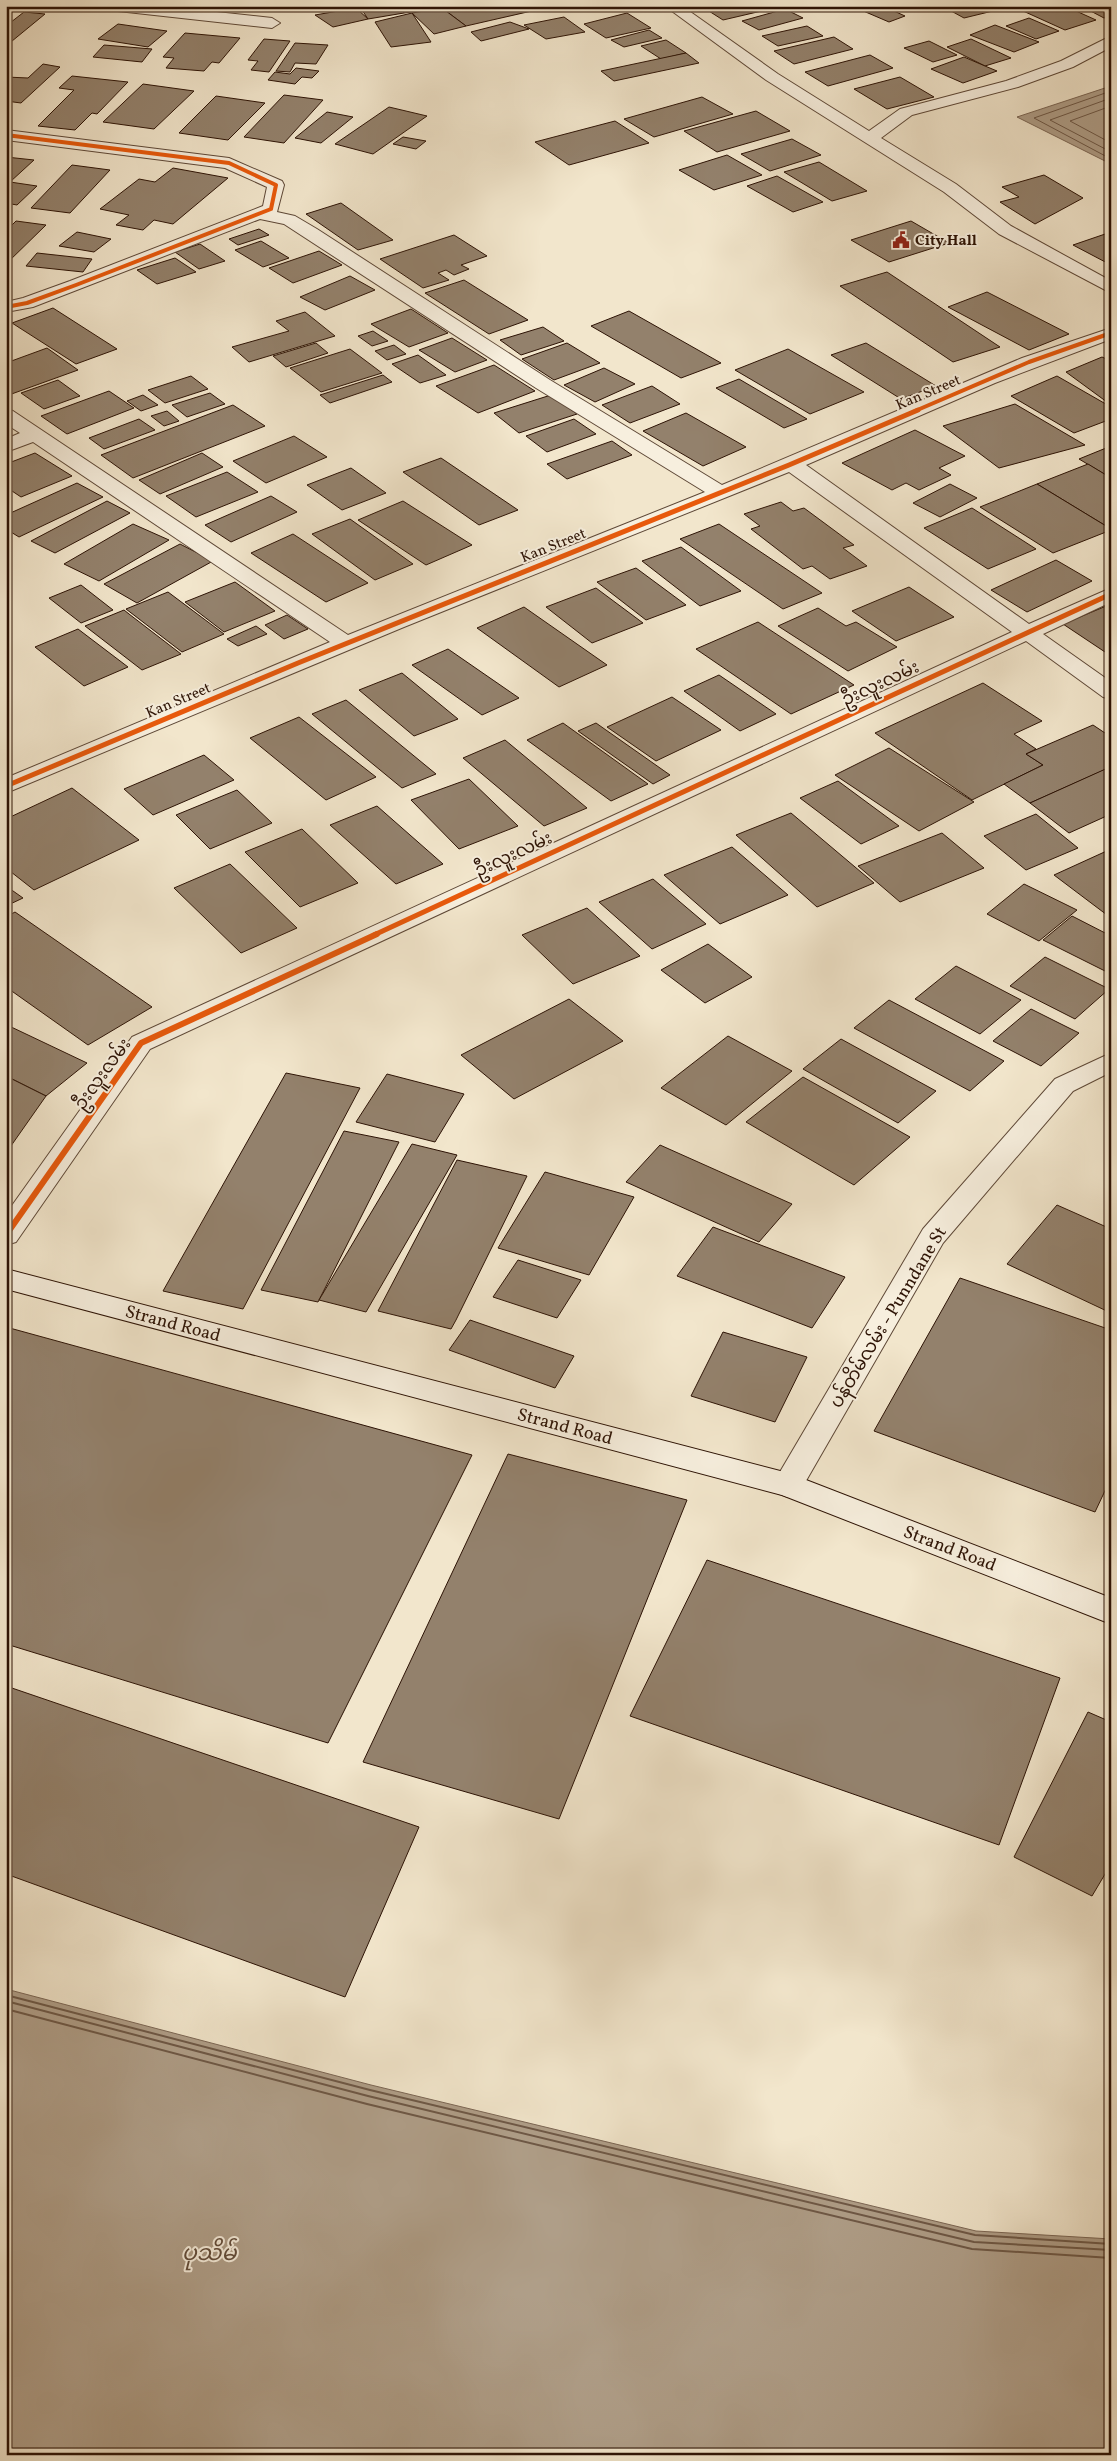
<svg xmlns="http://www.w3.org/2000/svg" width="1117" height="2461" font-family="Vollkorn,'Noto Sans Myanmar',serif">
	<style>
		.water { fill: #af9e88; stroke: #7b6654 }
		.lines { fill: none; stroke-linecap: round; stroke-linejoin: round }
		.shore-far1 { stroke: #6e5846; stroke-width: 1 }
		.shore { stroke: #6e5846; stroke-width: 2 }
		.building { fill: #93816c; stroke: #2d1305 }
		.street-casing { stroke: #5e4837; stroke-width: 2 }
		.secondary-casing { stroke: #2d1305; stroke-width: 2 }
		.street { fill: #f7efde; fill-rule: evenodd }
		.secondary { fill: #f7efde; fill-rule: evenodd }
		.cycleway-far2-casing { stroke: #f7efde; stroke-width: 5.5 }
		.cycleway-far1-casing { stroke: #f7efde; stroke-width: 8 }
		.cycleway-casing { stroke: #f7efde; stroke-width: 9 }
		.cycleway-far2 { stroke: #e8590c; stroke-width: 4 }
		.cycleway-far1 { stroke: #e8590c; stroke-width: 5 }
		.cycleway { stroke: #e8590c; stroke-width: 6 }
		.labels { text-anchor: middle; stroke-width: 4; stroke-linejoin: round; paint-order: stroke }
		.far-poi-label { font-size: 15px; font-weight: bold; fill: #2d1305; stroke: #f7efde; text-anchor: start }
		.far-street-label { font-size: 15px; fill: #2d1305; stroke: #f7efde }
		.street-label { font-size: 18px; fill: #2d1305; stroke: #f7efde }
		.near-water-label { font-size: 22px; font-style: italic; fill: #614b39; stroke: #f7efde }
	</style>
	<rect width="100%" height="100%" fill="#f2e6cc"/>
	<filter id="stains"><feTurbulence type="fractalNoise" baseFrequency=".004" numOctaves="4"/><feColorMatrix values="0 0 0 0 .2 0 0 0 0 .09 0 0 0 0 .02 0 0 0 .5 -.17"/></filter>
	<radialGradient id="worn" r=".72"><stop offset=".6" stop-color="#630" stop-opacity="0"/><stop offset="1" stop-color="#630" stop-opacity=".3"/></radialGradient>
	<!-- water -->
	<g class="water">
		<polygon points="1111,86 1111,164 1017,117"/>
		<polygon points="6,1989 371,2085 976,2231 1111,2239 1111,2455 6,2455"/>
	</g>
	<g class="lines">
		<!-- shore-far1 -->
		<g class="shore-far1">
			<polyline points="1111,91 1034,118 1111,159"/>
			<polyline points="1111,98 1050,120 1111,152"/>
			<polyline points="1111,106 1070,121 1111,143"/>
		</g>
		<!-- shore -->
		<g class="shore">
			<polyline points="6,1995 370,2090 975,2235 1111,2244"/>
			<polyline points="6,2001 368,2096 974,2242 1111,2250"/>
			<polyline points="6,2009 367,2104 972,2249 1111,2258"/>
		</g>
	</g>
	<!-- building -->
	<g class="building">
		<polygon points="367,6 397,6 404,13 368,19 360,7"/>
		<polygon points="402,6 441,6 442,8 404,13"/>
		<polygon points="450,6 530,6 536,10 466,26 442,8"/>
		<polygon points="701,6 783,6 723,20"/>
		<polygon points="872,6 883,6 905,16 889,22 861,10"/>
		<polygon points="942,6 995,6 1001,9 964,18"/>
		<polygon points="1012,6 1065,6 1096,20 1065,30"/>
		<polygon points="1081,6 1111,6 1111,16 1104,18"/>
		<polygon points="356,8 368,19 333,27 315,15"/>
		<polygon points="442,8 466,26 434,34 412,13"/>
		<polygon points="785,9 803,18 759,30 742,21"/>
		<polygon points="24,12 45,14 6,46 6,26"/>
		<polygon points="412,13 431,42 391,47 375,22"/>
		<polygon points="627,13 651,28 606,38 584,24"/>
		<polygon points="564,17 585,32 546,39 524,25"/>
		<polygon points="1029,18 1059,31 1036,39 1006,26"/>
		<polygon points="510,22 529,29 481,41 471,32"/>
		<polygon points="118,24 167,31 148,47 98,39"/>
		<polygon points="995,25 1039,42 1014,52 970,35"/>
		<polygon points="807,26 823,36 778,46 762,36"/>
		<polygon points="649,30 662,38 624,47 611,40"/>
		<polygon points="185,33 240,38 219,63 212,62 204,71 166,68 174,58 163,57"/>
		<polygon points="834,37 853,49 794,64 774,51"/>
		<polygon points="264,39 290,41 269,72 251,70 258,61 248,60"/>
		<polygon points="971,39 1011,58 985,66 947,47"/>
		<polygon points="666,40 686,53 661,59 641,46"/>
		<polygon points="929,41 957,55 933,62 904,48"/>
		<polygon points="295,43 328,45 316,64 295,63 290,72 276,71"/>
		<polygon points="104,45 152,49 142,62 93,57"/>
		<polygon points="686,53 699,63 614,81 601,71"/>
		<polygon points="870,55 893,68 828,86 805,72"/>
		<polygon points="964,57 985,66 997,71 963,83 931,69"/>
		<polygon points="43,64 60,67 21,103 6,101 6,77 28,78"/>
		<polygon points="296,68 319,71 312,78 302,77 295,84 268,80 275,72 290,74"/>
		<polygon points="72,76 128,82 97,114 92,113 75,130 38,126 74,90 59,88"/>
		<polygon points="900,77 934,97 887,109 854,89"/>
		<polygon points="143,84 194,91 154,129 103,122"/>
		<polygon points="284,95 323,100 284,143 244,137"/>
		<polygon points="216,96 265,103 228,140 179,133"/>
		<polygon points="702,97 733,114 654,137 624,119"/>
		<polygon points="389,107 427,116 373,154 335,144"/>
		<polygon points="756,111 790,131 717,152 684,131"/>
		<polygon points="327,112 353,117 321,143 295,138"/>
		<polygon points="615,121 649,143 569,165 535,142"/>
		<polygon points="403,137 426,141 416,149 393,144"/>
		<polygon points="792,139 821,155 770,171 741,154"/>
		<polygon points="727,155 762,175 714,190 679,170"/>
		<polygon points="6,157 34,160 10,182 37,186 17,205 6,203"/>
		<polygon points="819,162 867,191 832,201 784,172"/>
		<polygon points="72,165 110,170 70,213 31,208"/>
		<polygon points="173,168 228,178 173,224 154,220 143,230 116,225 129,215 100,209 139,179 155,182"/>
		<polygon points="1044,175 1083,198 1035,224 1000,202 1019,197 1002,187"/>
		<polygon points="777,176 823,202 793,212 747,186"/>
		<polygon points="341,203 393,240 358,250 306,214"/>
		<polygon points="16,221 46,225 6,264 6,231"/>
		<polygon points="911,221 949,243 889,262 851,240"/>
		<polygon points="259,229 269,235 238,245 229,239"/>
		<polygon points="77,232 111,239 94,252 59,246"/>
		<polygon points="1111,232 1111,265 1073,245"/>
		<polygon points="454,235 487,256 461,265 469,269 454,275 446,270 438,273 449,280 423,288 380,259"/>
		<polygon points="261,241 289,258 263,267 235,250"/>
		<polygon points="200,244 225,261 199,269 175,252"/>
		<polygon points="319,251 342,265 293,283 269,268"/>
		<polygon points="37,253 92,259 83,272 26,266"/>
		<polygon points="175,258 196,272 157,284 137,270"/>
		<polygon points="887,272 1000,347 953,362 840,286"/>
		<polygon points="350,276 375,290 325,310 300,297"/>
		<polygon points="464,280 528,320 489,334 425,293"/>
		<polygon points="987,292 1069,334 1029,350 948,307"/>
		<polygon points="53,308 117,349 76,364 12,323"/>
		<polygon points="411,309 448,333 409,347 371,324"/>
		<polygon points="629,311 721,363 681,378 591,326"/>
		<polygon points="305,312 335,336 249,362 232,347 289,331 276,321"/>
		<polygon points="543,327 564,341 521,355 500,340"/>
		<polygon points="373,331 388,341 372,346 358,336"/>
		<polygon points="452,338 487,360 455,372 419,350"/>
		<polygon points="316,343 328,353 286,367 273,356"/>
		<polygon points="567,343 600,363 554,380 522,359"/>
		<polygon points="866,343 936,386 901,399 831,355"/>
		<polygon points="394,345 406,354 387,360 375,351"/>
		<polygon points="47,348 78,370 6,396 6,363"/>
		<polygon points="350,349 382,373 321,392 290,368"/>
		<polygon points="788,349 864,392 810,414 735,370"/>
		<polygon points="418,355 446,375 420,383 392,364"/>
		<polygon points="1102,357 1111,361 1111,405 1066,372"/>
		<polygon points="494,365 535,391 478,413 436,386"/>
		<polygon points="604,368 635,384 595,402 564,385"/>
		<polygon points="383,375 392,382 330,403 320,395"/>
		<polygon points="191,376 208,389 165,403 148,390"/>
		<polygon points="1057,376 1111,407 1111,419 1074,433 1011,396"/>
		<polygon points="739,379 807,419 784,428 716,388"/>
		<polygon points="58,380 80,396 44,409 21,393"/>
		<polygon points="652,386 680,404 630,423 602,405"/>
		<polygon points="109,391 134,408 67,434 41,416"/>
		<polygon points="210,393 225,404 187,417 172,405"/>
		<polygon points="143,395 158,405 141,411 127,401"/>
		<polygon points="551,395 577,414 519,433 494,413"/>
		<polygon points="1015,404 1085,445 999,468 943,426"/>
		<polygon points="233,405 265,426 133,478 101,455"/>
		<polygon points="167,411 179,421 164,426 151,416"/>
		<polygon points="686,413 746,447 703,466 643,431"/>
		<polygon points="139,419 155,430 104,449 89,438"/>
		<polygon points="574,419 596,434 547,452 526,436"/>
		<polygon points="915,430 965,456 939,468 951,475 919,490 906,483 892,490 842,463"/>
		<polygon points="294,436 327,457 266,483 233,461"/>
		<polygon points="612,441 632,455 567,479 547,464"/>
		<polygon points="1111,446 1111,478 1079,459"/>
		<polygon points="35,453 72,476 21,497 6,487 6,464"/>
		<polygon points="202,453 223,467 160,494 139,480"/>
		<polygon points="441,458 518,510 479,525 403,472"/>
		<polygon points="1088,464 1111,478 1111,529 1037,484"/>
		<polygon points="351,468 386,493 342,510 307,485"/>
		<polygon points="227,472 258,492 196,517 166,496"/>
		<polygon points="77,483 103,497 19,537 6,529 6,515"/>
		<polygon points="950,484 977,498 940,517 913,503"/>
		<polygon points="1037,484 1111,529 1111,530 1053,553 980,507"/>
		<polygon points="271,496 297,512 231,542 205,525"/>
		<polygon points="107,501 130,513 55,553 31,541"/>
		<polygon points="403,501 472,545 426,565 358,520"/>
		<polygon points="781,502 793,511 804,508 854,545 843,548 867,566 830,579 812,566 803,569 751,529 760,526 744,514"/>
		<polygon points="972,508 1036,549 988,569 924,528"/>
		<polygon points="350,519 413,564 375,580 312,534"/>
		<polygon points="133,524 169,540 99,581 64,564"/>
		<polygon points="719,524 822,593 783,609 680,539"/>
		<polygon points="293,534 368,583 326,602 251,553"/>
		<polygon points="180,544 213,561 137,603 104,584"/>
		<polygon points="681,547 741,591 700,606 642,561"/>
		<polygon points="1056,560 1092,581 1027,612 991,590"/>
		<polygon points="636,568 686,605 646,620 597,582"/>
		<polygon points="235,582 275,611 224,632 185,602"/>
		<polygon points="81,585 113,610 81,623 49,598"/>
		<polygon points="909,587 954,617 896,641 852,611"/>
		<polygon points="596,588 643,623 592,643 546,607"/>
		<polygon points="168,592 224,634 182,652 126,609"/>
		<polygon points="1111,604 1111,656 1063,624"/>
		<polygon points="524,607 607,665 559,687 477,628"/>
		<polygon points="818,608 846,626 856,622 897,647 848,671 778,626"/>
		<polygon points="124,610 129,614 181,654 142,670 85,626"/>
		<polygon points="287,615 308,629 284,639 265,625"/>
		<polygon points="758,622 854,685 791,714 696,649"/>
		<polygon points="256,626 267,634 238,646 227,639"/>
		<polygon points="78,629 128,667 84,686 35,647"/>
		<polygon points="448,649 519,698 482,715 412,665"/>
		<polygon points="402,673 458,719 414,736 359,690"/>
		<polygon points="719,675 776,714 740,731 684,691"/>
		<polygon points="983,683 1042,721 1014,734 1036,749 1026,754 1043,765 972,800 875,733"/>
		<polygon points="672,697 721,730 656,761 607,727"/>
		<polygon points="346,700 436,774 402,788 312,714"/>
		<polygon points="299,717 376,777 326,800 250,738"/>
		<polygon points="563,723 648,784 611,801 527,740"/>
		<polygon points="596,723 670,775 653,784 578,731"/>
		<polygon points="1093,725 1111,737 1111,767 1030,803 1004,784 1043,765 1026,754"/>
		<polygon points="505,740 587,808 544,826 463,758"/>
		<polygon points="889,748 974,802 919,831 835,775"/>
		<polygon points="204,755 234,780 153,815 124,789"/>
		<polygon points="1110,767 1111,814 1069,833 1030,803"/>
		<polygon points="469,779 518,826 459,849 411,800"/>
		<polygon points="838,781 899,826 861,844 800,798"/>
		<polygon points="72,788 139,840 34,890 6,868 6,819"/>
		<polygon points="237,790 272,823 210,849 176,815"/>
		<polygon points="377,806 443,864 396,884 330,825"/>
		<polygon points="791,813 874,883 817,907 736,835"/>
		<polygon points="1036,814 1078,848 1026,870 984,836"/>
		<polygon points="302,829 358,883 300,907 245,852"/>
		<polygon points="942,833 984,868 900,902 858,866"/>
		<polygon points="732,847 788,895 720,924 664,875"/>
		<polygon points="1111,849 1111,918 1054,875"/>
		<polygon points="230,864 297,928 241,953 174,888"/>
		<polygon points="653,879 706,924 652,949 599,902"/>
		<polygon points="1024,884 1077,910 1039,941 987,914"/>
		<polygon points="6,886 23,898 6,906"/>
		<polygon points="587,908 640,956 573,984 522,935"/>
		<polygon points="15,912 152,1007 88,1045 6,987 6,917"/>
		<polygon points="1072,916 1111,936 1111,974 1043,940"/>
		<polygon points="708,944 752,977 705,1003 661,970"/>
		<polygon points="1045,957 1109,989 1075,1019 1010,986"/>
		<polygon points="956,966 1021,1000 980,1034 915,999"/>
		<polygon points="569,999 623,1041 514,1099 461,1055"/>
		<polygon points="889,1000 1004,1061 970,1091 854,1028"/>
		<polygon points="1031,1009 1079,1033 1041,1066 993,1041"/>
		<polygon points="7,1025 87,1063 46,1096 6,1076"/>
		<polygon points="728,1036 792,1071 726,1125 661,1088"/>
		<polygon points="841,1039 936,1091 898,1123 803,1069"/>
		<polygon points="286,1073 360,1088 243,1309 163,1291"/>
		<polygon points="387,1074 464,1094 435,1142 356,1122"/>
		<polygon points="6,1076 46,1096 6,1153"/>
		<polygon points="803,1077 910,1137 854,1185 746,1122"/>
		<polygon points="344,1131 399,1142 318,1302 261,1290"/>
		<polygon points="412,1144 457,1155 366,1312 319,1300"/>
		<polygon points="660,1145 792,1204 759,1242 626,1182"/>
		<polygon points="457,1160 527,1176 456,1320 451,1329 378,1311"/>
		<polygon points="545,1172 634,1197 589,1275 498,1248"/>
		<polygon points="1057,1205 1111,1229 1111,1313 1007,1264"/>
		<polygon points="713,1227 845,1277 812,1328 677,1276"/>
		<polygon points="518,1260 581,1280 557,1318 493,1297"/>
		<polygon points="960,1278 1111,1330 1111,1478 1095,1512 874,1431"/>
		<polygon points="470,1320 574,1356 555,1388 449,1350"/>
		<polygon points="6,1327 472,1455 328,1743 6,1644"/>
		<polygon points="723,1332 807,1357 775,1422 691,1396"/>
		<polygon points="508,1454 687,1500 559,1819 363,1762"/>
		<polygon points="707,1560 1060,1678 999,1845 630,1716"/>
		<polygon points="6,1686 419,1827 345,1997 6,1874"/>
		<polygon points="1088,1712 1111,1722 1111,1864 1092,1896 1014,1857"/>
	</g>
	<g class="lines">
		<!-- street casing -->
		<g class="street-casing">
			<g id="street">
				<polygon points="111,6 161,6 272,18 280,23 272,28 118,11"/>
				<polygon points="665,6 682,6 778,74 869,131 900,109 1006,81 1061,61 1111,36 1111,47 1073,67 1018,87 912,115 881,138 956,184 1011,226 1111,281 1111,293 999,234 944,192 766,80"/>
				<polygon points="6,130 229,158 282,181 284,185 277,212 295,216 317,229 550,380 722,485 1022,358 1111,328 1111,339 995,383 806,465 1029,624 1111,588 1111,602 1043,634 1111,682 1111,699 1103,697 1026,641 150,1049 16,1242 6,1245 6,1214 132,1037 1012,632 789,472 404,627 6,793 6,778 330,642 33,442 6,452 6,439 20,433 6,424 6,409 13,411 348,635 705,492 536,388 284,224 260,219 33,307 6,312 6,302 23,298 70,281 263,206 267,187 225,168 6,140"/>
				<polygon points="1111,1053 1111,1072 1073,1091 943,1243 799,1493 788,1497 777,1493 773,1485 777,1477 923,1229 1055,1079"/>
			</g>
		</g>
		<!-- secondary casing -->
		<g class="secondary-casing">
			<polygon id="secondary" points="6,1269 788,1473 1111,1598 1111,1624 782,1495 6,1289"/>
		</g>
		<!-- street -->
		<use href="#street" class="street"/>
		<!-- secondary -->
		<use href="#secondary" class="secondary"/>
		<!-- cycleway-far2 casing -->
		<g class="cycleway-far2-casing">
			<g id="cycleway-far2">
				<polyline points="6,135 229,163 276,185 271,209 76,285 27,303 6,307"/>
				<polyline points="915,411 1029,362 1111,333"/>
			</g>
		</g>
		<!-- cycleway-far1 casing -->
		<g class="cycleway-far1-casing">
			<g id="cycleway-far1">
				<polyline points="6,786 298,663 789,465 918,410"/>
				<polyline points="374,935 1111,594"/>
			</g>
		</g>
		<!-- cycleway casing -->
		<g class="cycleway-casing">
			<polyline id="cycleway" points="6,1235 141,1043 377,934"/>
		</g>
		<!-- cycleway-far2 -->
		<use href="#cycleway-far2" class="cycleway-far2"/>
		<!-- cycleway-far1 -->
		<use href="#cycleway-far1" class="cycleway-far1"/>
		<!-- cycleway -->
		<use href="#cycleway" class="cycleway"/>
	</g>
	<!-- icons -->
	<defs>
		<g id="civic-bare" transform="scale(1.35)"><path d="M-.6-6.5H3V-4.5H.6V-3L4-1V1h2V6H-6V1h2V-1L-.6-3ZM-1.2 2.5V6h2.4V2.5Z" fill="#8f2418" stroke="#f7efde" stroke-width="2.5" paint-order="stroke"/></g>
	</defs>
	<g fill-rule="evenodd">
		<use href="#civic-bare" x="901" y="240"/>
	</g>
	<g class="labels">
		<!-- far-poi labels -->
		<g class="far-poi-label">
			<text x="915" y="245">City Hall</text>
		</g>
		<!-- far-street labels -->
		<g class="far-street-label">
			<text transform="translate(928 392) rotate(-23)" y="5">Kan Street</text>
			<text transform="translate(553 545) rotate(-22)" y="5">Kan Street</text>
			<text transform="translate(178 700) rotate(-23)" y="5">Kan Street</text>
		</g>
		<!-- street labels -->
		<g class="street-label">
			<text transform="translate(880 683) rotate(-25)" y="6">ဦးလူးလမ်း</text>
			<text transform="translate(513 854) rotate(-25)" y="6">ဦးလူးလမ်း</text>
			<text transform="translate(102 1074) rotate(-54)" y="6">ဦးလူးလမ်း</text>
			<text transform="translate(888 1317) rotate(-59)" y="6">ပန်တိမ်လမ်း - Punndane St</text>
			<text transform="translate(173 1323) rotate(15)" y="6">Strand Road</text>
			<text transform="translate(565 1426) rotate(15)" y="6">Strand Road</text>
			<text transform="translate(950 1548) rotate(21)" y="6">Strand Road</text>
		</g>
		<!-- near-water labels -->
		<g class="near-water-label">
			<text x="209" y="2260">ပုသိမ်</text>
		</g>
	</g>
	<!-- margin -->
	<rect width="1117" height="2461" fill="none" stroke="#f2e6cc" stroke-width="25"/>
	<rect x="8" y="8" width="1102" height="2446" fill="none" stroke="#2d1305" stroke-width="2.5"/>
	<rect x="12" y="12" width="1092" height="2436" fill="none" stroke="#2d1305"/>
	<rect width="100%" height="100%" filter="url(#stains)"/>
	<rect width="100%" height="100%" fill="url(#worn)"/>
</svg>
